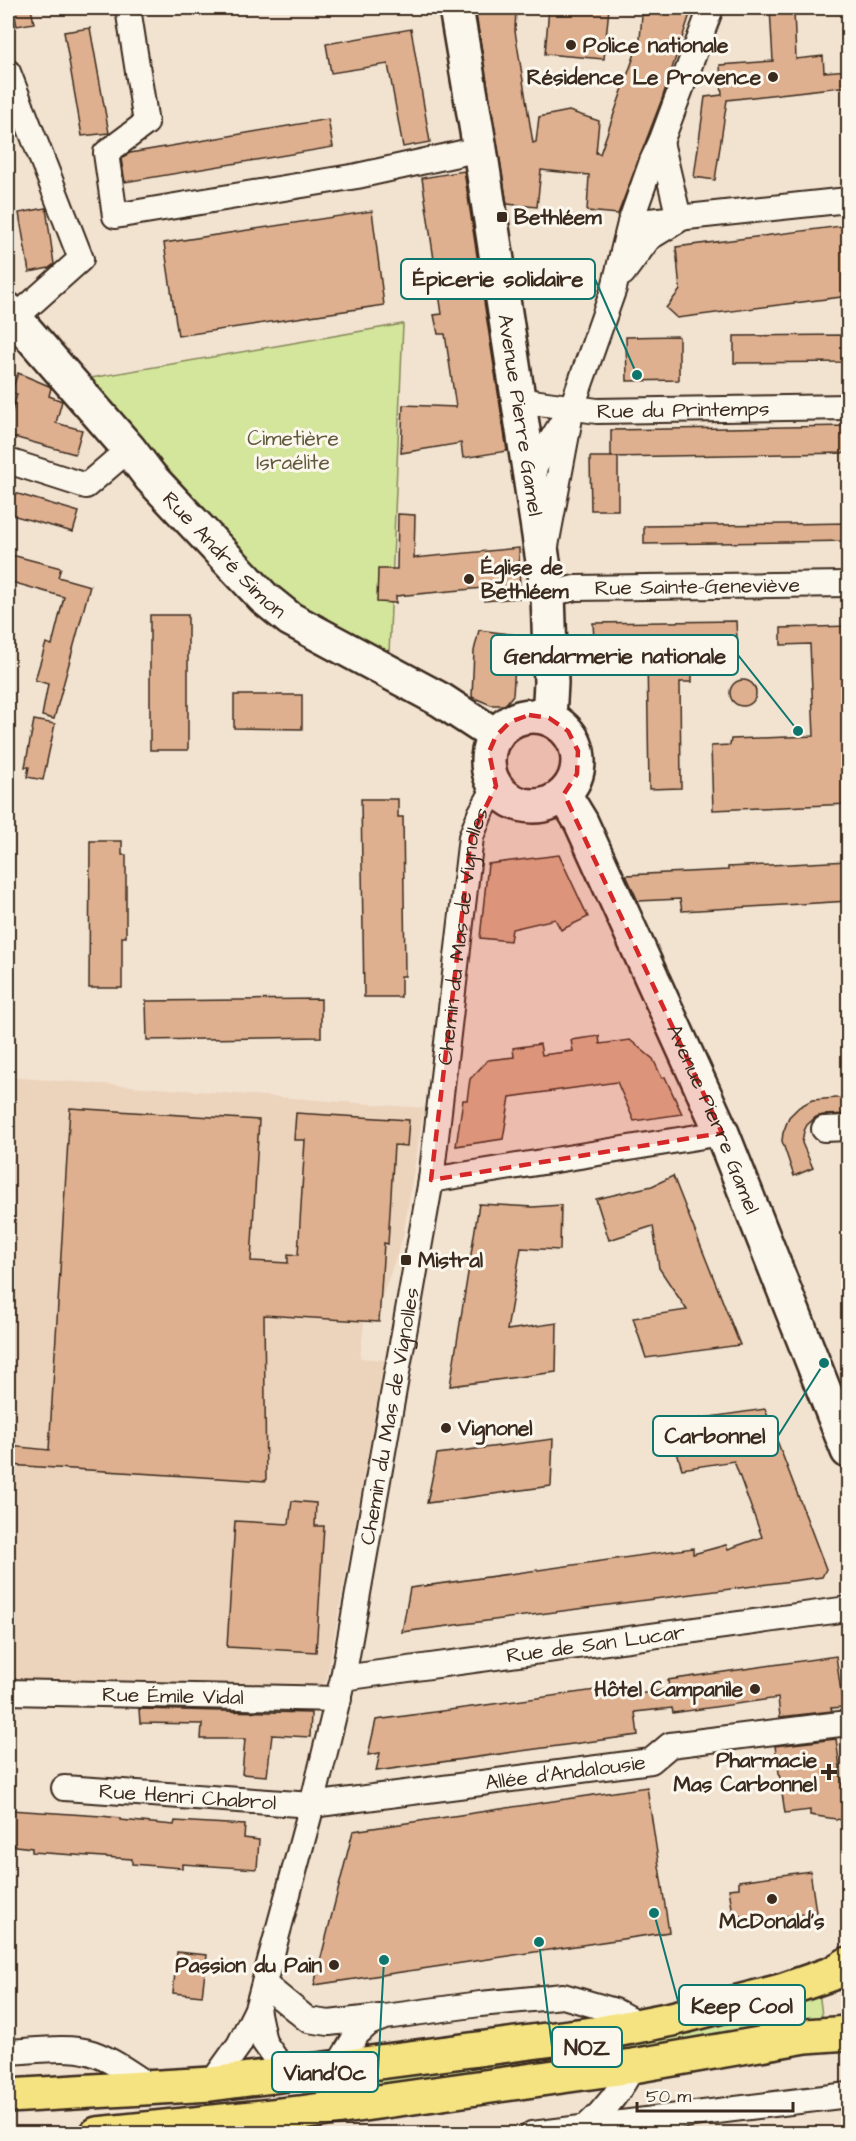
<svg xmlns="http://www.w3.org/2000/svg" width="856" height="2141" font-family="'Architects Daughter',sans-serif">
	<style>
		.built { fill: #ecd3bc }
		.green { fill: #d3e69b; stroke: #87885c; stroke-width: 1.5 }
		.building { fill: #deb08f; stroke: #3b2a1e; stroke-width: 1.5 }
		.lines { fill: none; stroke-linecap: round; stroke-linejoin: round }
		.street-casing { stroke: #3b2a1e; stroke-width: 28 }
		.secondary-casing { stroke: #3b2a1e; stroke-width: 38 }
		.primary-casing { stroke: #3b2a1e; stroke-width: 38 }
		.street { stroke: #fbf7ec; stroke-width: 24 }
		.secondary { stroke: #fbf7ec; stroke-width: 33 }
		.primary { stroke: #f5e381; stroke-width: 33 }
		.marked { fill: #d62828; fill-opacity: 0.2; stroke: #d62828; stroke-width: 4.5; stroke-dasharray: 12 8; stroke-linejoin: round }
		.poi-dot { fill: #3b2a1e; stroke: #fbf7ec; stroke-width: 2 }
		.labels { text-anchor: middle; stroke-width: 6; stroke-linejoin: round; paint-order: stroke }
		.poi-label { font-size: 21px; font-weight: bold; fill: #3b2a1e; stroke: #fbf7ec; text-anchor: start }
		.street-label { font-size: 21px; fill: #3b2a1e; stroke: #fbf7ec }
		.park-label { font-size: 21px; fill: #61593d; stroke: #fbf7ec }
		.leader { fill: none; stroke: #0f766e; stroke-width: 2 }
		.callout-dot { fill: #0f766e; stroke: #fbf7ec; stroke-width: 2 }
		.callout { fill: #fbf7ec; stroke: #0f766e; stroke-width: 2 }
		.callout-label { font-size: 22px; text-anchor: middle; font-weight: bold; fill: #3b2a1e }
	</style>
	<rect width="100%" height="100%" fill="#f2e2d0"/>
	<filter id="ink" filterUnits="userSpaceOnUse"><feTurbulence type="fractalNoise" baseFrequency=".0167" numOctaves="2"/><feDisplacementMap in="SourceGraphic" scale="12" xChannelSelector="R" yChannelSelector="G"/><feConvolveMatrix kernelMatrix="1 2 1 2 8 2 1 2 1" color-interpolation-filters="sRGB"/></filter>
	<g filter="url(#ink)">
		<!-- built -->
		<polygon class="built" points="8,1077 424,1108 403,1237 381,1300 379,1322 364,1321 360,1358 385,1360 326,1681 314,1691 8,1686"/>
		<!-- green -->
		<g class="green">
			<polygon points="403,324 389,654 294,606 85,379"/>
			<polygon points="819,1991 823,2024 305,2103 303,2090 553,2057 624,2044"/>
		</g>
		<!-- building -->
		<g class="building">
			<polygon points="13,8 31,8 34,23 17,26"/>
			<polygon points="475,8 516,8 515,31 533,143 536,142 539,117 569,111 599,121 596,153 600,154 640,39 642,15 648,15 650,8 692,8 662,99 618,214 587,211 589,175 541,170 537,207 507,204"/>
			<polygon points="549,8 609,8 604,59 545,54"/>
			<polygon points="770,8 787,8 787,11 794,11 796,59 823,56 824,72 849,70 849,86 727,100 715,180 694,177 705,97 722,95 720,65 773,61"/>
			<polygon points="90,28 109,133 82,136 64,32"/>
			<polygon points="411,29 430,142 403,147 388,64 331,73 326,44"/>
			<polygon points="328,119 333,147 125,182 121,159 130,153"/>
			<polygon points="464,171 507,451 463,458 461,443 401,453 403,405 456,407 445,334 438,334 434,315 442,314 422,178"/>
			<polygon points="46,208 54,264 49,268 29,272 19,213"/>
			<polygon points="372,211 384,305 178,336 164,243"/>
			<polygon points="849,225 849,296 677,318 666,308 680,290 676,247"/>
			<polygon points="849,335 849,362 734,363 734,336"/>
			<polygon points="677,336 679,337 679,380 627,381 626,337"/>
			<polygon points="18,373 49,386 51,388 49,396 62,401 56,423 82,430 75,454 10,436 12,428 8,427 8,425 17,394 11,393"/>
			<polygon points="849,426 849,453 611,457 611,430"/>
			<polygon points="590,457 618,457 618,510 591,510"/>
			<polygon points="8,491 79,512 73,532 8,514"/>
			<polygon points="398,514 415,515 414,558 519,548 520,598 484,601 483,588 396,596 396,603 377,602 378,569 397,569"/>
			<polygon points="849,523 849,541 644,544 644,526"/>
			<polygon points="8,554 61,568 58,577 90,586 54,719 42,716 48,684 35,680 46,643 52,645 64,597 8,581"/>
			<rect x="150" y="615" width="38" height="135"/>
			<polygon points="736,621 737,640 705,641 705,655 692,655 692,682 680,682 681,788 649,789 647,655 595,656 593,623"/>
			<polygon points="849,626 849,804 713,810 711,746 730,745 731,739 814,736 810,644 781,645 781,628"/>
			<polygon points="479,630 517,635 513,695 505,705 491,705 472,697 474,651"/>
			<circle cx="743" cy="693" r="13"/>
			<polygon points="234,695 302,695 302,729 234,728"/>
			<polygon points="34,720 55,724 43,780 27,777 29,767 25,767"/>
			<polygon points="361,799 398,799 398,817 403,817 405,976 401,976 401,997 364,997"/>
			<polygon points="90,841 122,841 122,855 126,855 126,937 122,937 122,988 89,988"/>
			<polygon points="559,855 588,917 561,930 555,919 512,929 510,941 480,938 488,864"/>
			<polygon points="849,861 849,901 682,911 680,899 638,901 626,875 728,870 728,867"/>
			<polygon points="321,999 321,1037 147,1040 146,1001"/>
			<polygon points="599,1036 600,1044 630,1040 653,1059 662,1078 665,1077 682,1114 634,1121 617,1082 510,1097 503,1139 456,1146 463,1100 467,1100 470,1079 488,1060 514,1057 513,1048 540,1044 542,1055 573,1051 571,1040"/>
			<polygon points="849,1097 849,1114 823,1115 816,1117 807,1125 804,1131 802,1143 813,1168 794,1176 782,1141 783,1133 789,1117 799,1107 812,1100"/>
			<polygon points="70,1108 259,1120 251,1261 288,1263 288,1254 298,1255 305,1140 294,1140 296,1113 409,1120 407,1146 394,1145 388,1244 384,1243 379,1322 264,1315 266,1481 8,1465 9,1446 49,1450"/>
			<polygon points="673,1176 740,1345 646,1358 633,1318 687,1310 659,1268 653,1226 609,1240 596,1199 652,1186"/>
			<polygon points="479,1204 533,1207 561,1205 560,1250 521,1248 507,1330 557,1323 556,1372 450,1386"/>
			<polygon points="765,1409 826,1569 822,1577 402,1632 410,1588 693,1548 693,1554 726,1545 728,1549 762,1537 734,1461 682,1469 668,1423"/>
			<polygon points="553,1439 551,1486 427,1503 437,1454"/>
			<polygon points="292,1501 316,1503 315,1526 324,1526 316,1652 227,1647 235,1521 289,1524"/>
			<polygon points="836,1656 843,1707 831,1708 832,1711 780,1717 778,1698 673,1713 672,1708 635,1712 638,1735 376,1771 380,1753 368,1755 376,1720 632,1685 633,1695 669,1689 668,1680"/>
			<polygon points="139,1709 311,1713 310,1737 272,1735 267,1776 242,1774 245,1739 201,1739 202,1724 140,1723"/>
			<polygon points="836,1739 845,1803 842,1820 810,1815 810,1810 785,1813 775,1746"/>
			<polygon points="647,1787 669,1932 314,1985 353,1831"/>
			<polygon points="10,1810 101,1816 120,1818 120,1820 174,1825 175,1821 245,1825 244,1838 259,1840 257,1869 182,1864 182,1868 132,1864 132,1859 32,1852 32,1848 8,1845"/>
			<polygon points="810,1871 816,1912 744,1922 743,1916 735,1917 734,1913 733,1914 729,1889 739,1888 739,1881"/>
			<polygon points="177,1952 207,1955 202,1996 173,1993"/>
		</g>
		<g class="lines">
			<!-- street casing -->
			<g class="street-casing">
				<g id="street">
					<polyline points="128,8 146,123 106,153 115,216 357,176 480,149"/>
					<polyline points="8,72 81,259 15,318"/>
					<polyline points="661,142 677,210 683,218"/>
					<polyline points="630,223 848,200"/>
					<polyline points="623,273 649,238 677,221"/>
					<path id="s1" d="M518,400l79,11 251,-4"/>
					<polyline points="8,461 86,486 129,449"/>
					<polyline points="530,475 566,416"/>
					<polyline points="546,546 572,407 614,288 630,223 652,161 661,142 711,8"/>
					<path id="s2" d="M548,594l27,-6 273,-4"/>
					<polyline points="824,1129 848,1128"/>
					<polyline points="431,1180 722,1133"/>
					<path id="s3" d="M343,1678l505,-69"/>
					<path id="s4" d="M8,1692l331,7"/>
					<path id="s5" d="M64,1788l248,17 339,-44 19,-16 178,-22"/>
					<polyline points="264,1984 308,2020 329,2023 380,2017"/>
					<path id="s6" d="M257,2009l55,-204 31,-127 88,-498 40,-343 9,-23 16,-28"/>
					<path d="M8,2052c24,-1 62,-7 84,1 23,8 42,23 62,36"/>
					<polyline points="336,2069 357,2034 369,2023 385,2017 480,2004 563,1996 615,2011 641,2025"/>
					<polyline points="211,2084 239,2045 257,2009 264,2042 287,2075"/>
					<path d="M586,2127c20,-18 35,-37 47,-61"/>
					<polyline points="532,2134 848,2095"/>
				</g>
			</g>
			<!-- secondary casing -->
			<g class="secondary-casing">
				<g id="secondary">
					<path id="s7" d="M456,8l24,141 68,445 3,89 -2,35"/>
					<path id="s8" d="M8,310l121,139 22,29 113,120 26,21 151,81 55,36"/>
					<circle cx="533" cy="761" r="45"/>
					<path id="s9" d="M564,794l17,28 19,42 122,269 126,318"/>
				</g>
			</g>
			<!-- primary casing -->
			<g class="primary-casing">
				<g id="primary">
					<polyline points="8,2096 211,2084 600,2033 672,2019 781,1991 833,1973 848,1964"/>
					<polyline points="97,2134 300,2113 633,2066 806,2036 848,2033"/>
				</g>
			</g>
			<!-- street -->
			<use href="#street" class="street"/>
			<!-- secondary -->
			<use href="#secondary" class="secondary"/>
			<!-- primary -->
			<use href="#primary" class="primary"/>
		</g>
	</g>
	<!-- marked area -->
	<path class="marked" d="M529,715l20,3 19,13 10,20 -1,23 -13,20 158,339 -291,47 40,-343 25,-51 -7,-34 7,-16 14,-14z"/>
	<!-- markers -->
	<g class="poi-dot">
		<circle cx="571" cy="45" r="6"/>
		<circle cx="773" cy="77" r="6"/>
		<rect x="496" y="211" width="12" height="12" rx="3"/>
		<circle cx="469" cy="579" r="6"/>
		<rect x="400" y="1254" width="12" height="12" rx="3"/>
		<circle cx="446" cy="1428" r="6"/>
		<circle cx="755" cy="1689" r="6"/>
		<path d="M826 1763h6v6h6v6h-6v6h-6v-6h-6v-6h6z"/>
		<circle cx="772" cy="1899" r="6"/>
		<circle cx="334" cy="1965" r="6"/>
	</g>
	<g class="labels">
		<!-- poi labels -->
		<g class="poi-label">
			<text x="583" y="52">Police nationale</text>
			<text x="761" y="84" text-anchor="end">Résidence Le Provence</text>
			<text x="514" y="224">Bethléem</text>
			<text x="481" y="574">Église de<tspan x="481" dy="24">Bethléem</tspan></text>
			<text x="418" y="1267">Mistral</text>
			<text x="458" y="1435">Vignonel</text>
			<text x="743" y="1696" text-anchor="end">Hôtel Campanile</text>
			<text x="817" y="1767" text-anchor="end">Pharmacie<tspan x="817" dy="24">Mas Carbonnel</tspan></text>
			<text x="772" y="1928" text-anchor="middle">McDonald's</text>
			<text x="322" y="1972" text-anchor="end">Passion du Pain</text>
		</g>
		<!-- street labels -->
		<g class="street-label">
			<text dy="7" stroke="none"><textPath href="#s1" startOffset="166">Rue du Printemps</textPath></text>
			<text dy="7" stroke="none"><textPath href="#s7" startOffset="412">Avenue Pierre Gamel</textPath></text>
			<text dy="7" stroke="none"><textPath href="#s8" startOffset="327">Rue André Simon</textPath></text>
			<text dy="7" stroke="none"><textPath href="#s2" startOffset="150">Rue Sainte-Geneviève</textPath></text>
			<text dy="7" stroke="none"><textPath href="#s6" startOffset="1094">Chemin du Mas de Vignolles</textPath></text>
			<text dy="7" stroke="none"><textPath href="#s9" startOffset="358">Avenue Pierre Gamel</textPath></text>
			<text dy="7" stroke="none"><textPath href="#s6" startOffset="608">Chemin du Mas de Vignolles</textPath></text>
			<text dy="7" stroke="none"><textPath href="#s3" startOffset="255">Rue de San Lucar</textPath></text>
			<text dy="7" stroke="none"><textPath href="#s4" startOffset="165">Rue Émile Vidal</textPath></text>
			<text dy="7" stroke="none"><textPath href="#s5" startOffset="504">Allée d'Andalousie</textPath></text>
			<text dy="7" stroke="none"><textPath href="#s5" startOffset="124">Rue Henri Chabrol</textPath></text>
		</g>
		<!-- park labels -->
		<g class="park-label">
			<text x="293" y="445">Cimetière<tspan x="293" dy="24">Israélite</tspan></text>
		</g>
	</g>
	<!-- callouts -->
	<path class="leader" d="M637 375L595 279M798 731L738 655M824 1363L778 1436M654 1913L679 2005M539 1942L552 2047M384 1960L378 2072"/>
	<g class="callout-dot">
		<circle cx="637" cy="375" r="6"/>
		<circle cx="798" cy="731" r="6"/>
		<circle cx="824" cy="1363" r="6"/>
		<circle cx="654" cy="1913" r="6"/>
		<circle cx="539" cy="1942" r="6"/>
		<circle cx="384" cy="1960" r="6"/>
	</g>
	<g class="callout">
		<rect x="401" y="259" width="194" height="40" rx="6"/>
		<rect x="491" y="635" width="247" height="40" rx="6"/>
		<rect x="653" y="1416" width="125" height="40" rx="6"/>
		<rect x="679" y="1985" width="126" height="40" rx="6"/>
		<rect x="552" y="2027" width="70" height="40" rx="6"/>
		<rect x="272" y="2052" width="106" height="40" rx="6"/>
	</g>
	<g class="callout-label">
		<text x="498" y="286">Épicerie solidaire</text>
		<text x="615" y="663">Gendarmerie nationale</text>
		<text x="715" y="1443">Carbonnel</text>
		<text x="742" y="2013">Keep Cool</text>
		<text x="587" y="2055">NOZ</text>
		<text x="325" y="2080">Viand'Oc</text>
	</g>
	<!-- margin -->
	<rect width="856" height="2141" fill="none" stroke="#fbf7ec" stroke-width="30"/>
	<rect x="15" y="15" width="826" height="2111" fill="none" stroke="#3b2a1e" stroke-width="2" filter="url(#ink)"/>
	<!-- scale -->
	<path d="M637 2102v9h156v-9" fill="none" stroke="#3b2a1e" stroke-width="3"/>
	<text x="646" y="2102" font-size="18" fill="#3b2a1e" stroke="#fbf7ec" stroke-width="4.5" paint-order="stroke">50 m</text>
</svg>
